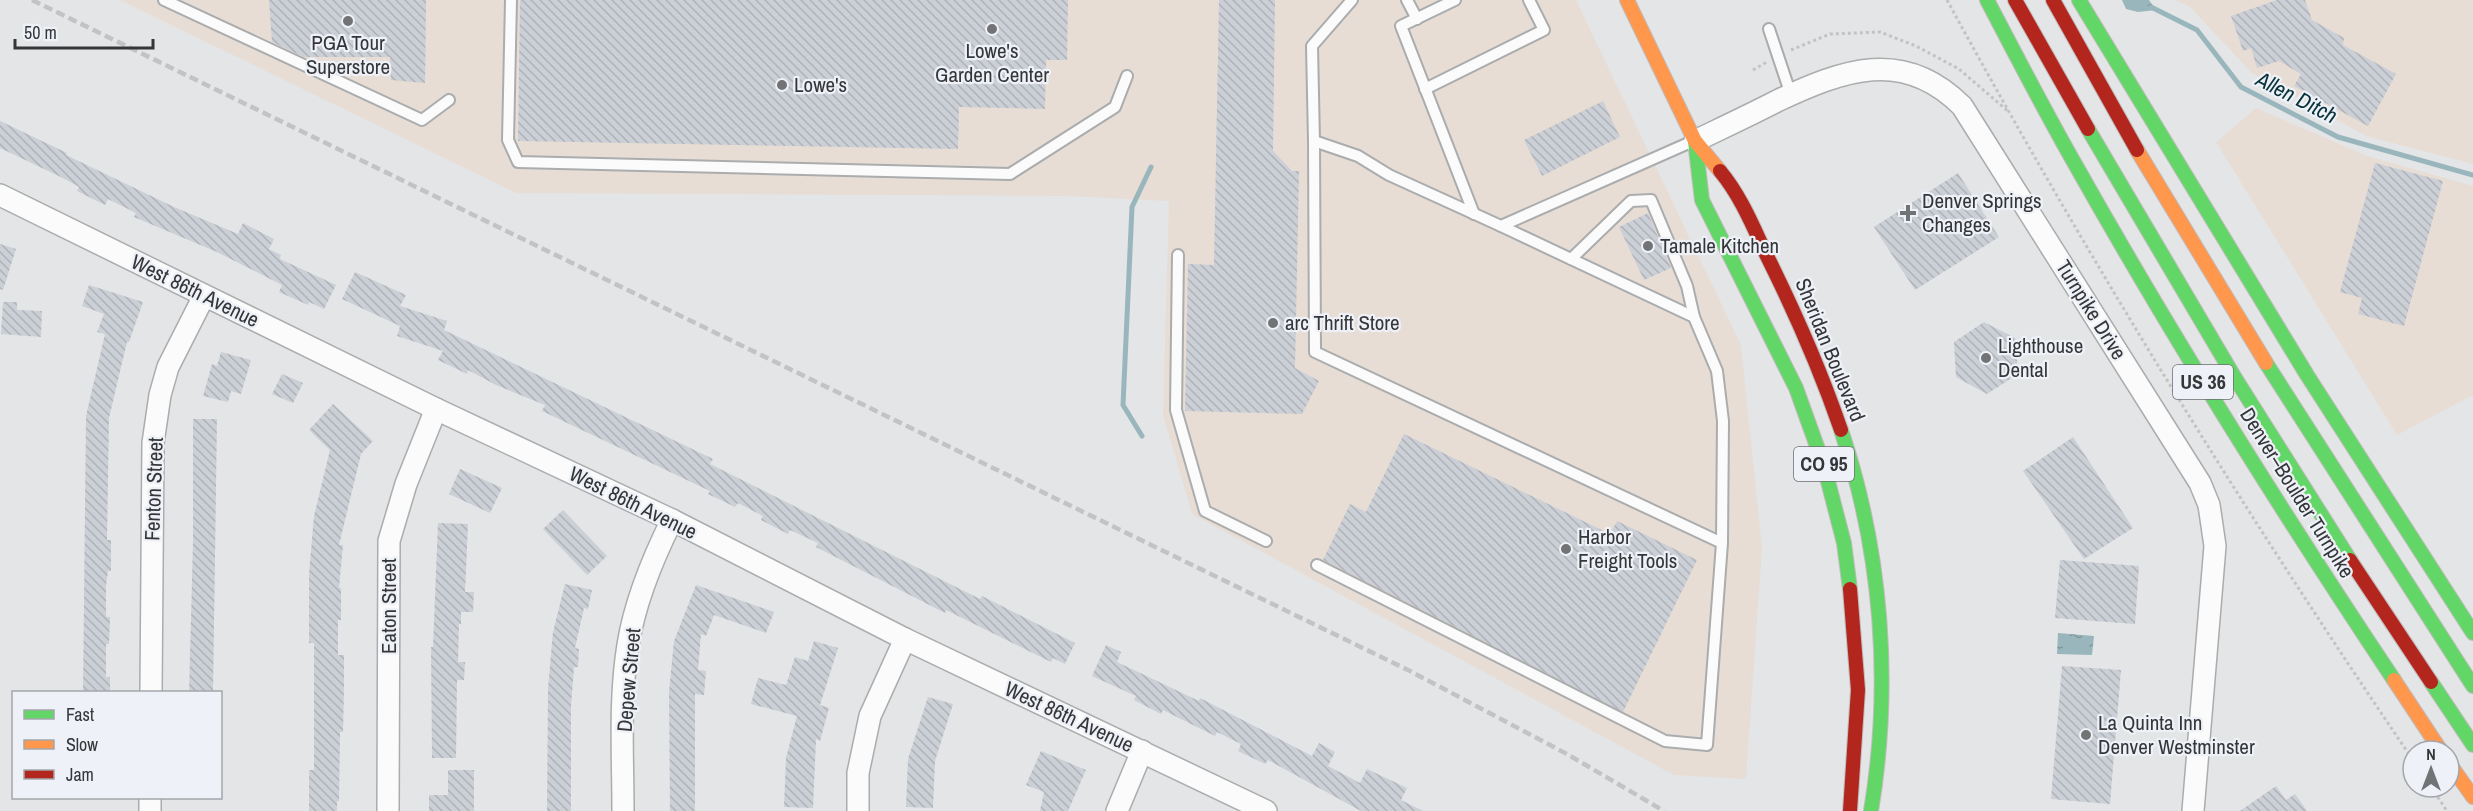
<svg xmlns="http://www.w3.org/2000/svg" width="2473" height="811" font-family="'Archivo Narrow',sans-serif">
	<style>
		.commercial { fill: #e7ddd5 }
		.water { fill: url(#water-ripples) }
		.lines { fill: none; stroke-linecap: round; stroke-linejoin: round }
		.stream { stroke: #99b6bc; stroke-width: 5 }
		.building { fill: url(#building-back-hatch) }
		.lane-casing { stroke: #aaacad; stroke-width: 14 }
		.street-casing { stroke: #aaacad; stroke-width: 24 }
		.fast-casing { stroke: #c2bbbc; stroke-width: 16 }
		.slow-casing { stroke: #c2bbbc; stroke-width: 16 }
		.jam-casing { stroke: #c2bbbc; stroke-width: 16 }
		.path { stroke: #c3c3c4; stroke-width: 3; stroke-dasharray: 3 3; stroke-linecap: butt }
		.lane { stroke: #fbfbfb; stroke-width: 10 }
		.street { stroke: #fbfbfb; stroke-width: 21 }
		.fast { stroke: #63d668; stroke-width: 14 }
		.slow { stroke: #ff974d; stroke-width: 14 }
		.jam { stroke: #b3261e; stroke-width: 14 }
		.rail { stroke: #c3c3c3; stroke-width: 4.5; stroke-dasharray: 9 4.5; stroke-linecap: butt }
		.poi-dot { fill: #727375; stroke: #eef1f7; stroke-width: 2 }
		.labels { text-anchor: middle; stroke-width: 4.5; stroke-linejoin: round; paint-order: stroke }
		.shield { fill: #eef1f7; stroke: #6c6e71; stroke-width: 1.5 }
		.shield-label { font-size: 20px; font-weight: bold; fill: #353638 }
		.poi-label { font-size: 21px; fill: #353638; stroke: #eef1f7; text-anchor: start }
		.street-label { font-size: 21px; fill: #353638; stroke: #eef1f7 }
		.water-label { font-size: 22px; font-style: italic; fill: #073239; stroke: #eef1f7 }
	</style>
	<defs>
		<pattern id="water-ripples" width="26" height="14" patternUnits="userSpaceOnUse" patternTransform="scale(1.5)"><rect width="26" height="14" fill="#99b6bc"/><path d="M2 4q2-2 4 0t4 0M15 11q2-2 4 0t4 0" fill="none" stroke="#7e959a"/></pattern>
		<pattern id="building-back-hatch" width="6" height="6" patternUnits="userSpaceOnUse" patternTransform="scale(1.5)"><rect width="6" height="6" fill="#cbcfd6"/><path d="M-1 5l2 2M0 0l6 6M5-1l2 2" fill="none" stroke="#afb2b8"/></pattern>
	</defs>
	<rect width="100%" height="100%" fill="#e3e5e7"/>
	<!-- commercial -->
	<g class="commercial">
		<polygon points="120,0 1576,0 1741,345 1762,548 1746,779 1674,775 1192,514 1163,415 1169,201 1066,196 516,193"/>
		<polygon points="2174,0 2473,0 2473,164 2366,136 2252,73 2189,6"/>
		<polygon points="2256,108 2367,156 2473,186 2473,395 2397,435 2216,142"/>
	</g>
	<!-- water -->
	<g class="water">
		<polygon points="2122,0 2149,0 2156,10 2138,12 2126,9"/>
		<polygon points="2058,633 2094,636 2092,655 2057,654"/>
	</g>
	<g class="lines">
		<!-- stream -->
		<g class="stream">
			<polyline points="2151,7 2197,30 2241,87 2338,137 2473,175"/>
			<polyline points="1142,436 1123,405 1132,207 1151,167"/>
		</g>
	</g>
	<!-- building -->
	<g class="building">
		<polygon points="269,0 426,0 425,83 391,80 390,57 304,57 272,42"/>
		<polygon points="520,0 1068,0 1067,60 1046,60 1045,109 959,107 958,149 518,141"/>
		<polygon points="1219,0 1275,0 1273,151 1292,171 1299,171 1295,368 1319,381 1302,414 1185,411 1188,264 1214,265"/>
		<polygon points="2277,0 2305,0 2312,20 2344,38 2343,45 2396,74 2368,126 2294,86 2301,74 2279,61 2257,68 2251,48 2243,51 2231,16"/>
		<polygon points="1603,101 1620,137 1542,176 1524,140"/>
		<polygon points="0,121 67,153 66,155 174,207 238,234 243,223 274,239 269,249 281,255 280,259 336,285 324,309 309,302 308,305 279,292 282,285 217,252 134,217 136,213 108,199 105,205 77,191 79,187 65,179 0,148"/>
		<polygon points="2375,163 2443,181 2404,326 2358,314 2362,298 2340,292"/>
		<polygon points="1958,173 1999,237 1915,290 1874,227"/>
		<polygon points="1648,213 1671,268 1644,280 1619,227"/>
		<polygon points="0,244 16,249 3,290 0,289"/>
		<polygon points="355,272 406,295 400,306 447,321 444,330 713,459 710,464 980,599 982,596 1075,643 1065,664 1053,658 1051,662 946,610 945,613 816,547 818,543 790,530 788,534 761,520 763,516 738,503 735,507 708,494 710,491 542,411 545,405 496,385 468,370 467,374 438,360 443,351 397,336 400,326 342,299"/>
		<polygon points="89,285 143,302 129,342 127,342 109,418 107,540 111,540 111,571 108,571 106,586 106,617 110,617 109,644 106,644 106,677 110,677 110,693 83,693 86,416 105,334 97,332 104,314 82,306"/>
		<polygon points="3,302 17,302 17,310 42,311 41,337 1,334"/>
		<polygon points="1984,322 2015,338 2018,374 1987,394 1956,377 1954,342"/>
		<polygon points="221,352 251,360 241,394 231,391 228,402 203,396 212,364 217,366"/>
		<polygon points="282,374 303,383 293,403 272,394"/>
		<polygon points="333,404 373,441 361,454 339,545 343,545 339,588 341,588 341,620 338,620 338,655 344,655 344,687 343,732 340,732 339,801 337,801 337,811 309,811 309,770 314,770 314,643 309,643 309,574 314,516 330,450 309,430"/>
		<polygon points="193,419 217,419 213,693 189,693 193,543"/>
		<polygon points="1404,434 1610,534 1617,521 1697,560 1623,712 1323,560 1350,504 1366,512"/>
		<polygon points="2073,437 2133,528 2084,559 2023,471"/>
		<polygon points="460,469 502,488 490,513 449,494"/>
		<polygon points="563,510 607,556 587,575 543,529"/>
		<polygon points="438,523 468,524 465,592 474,592 473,612 461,612 461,624 459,624 458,662 465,662 464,680 457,680 456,758 432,758 431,647 433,647"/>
		<polygon points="2060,560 2139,566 2135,624 2055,618"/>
		<polygon points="565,584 592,590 588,609 584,608 575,648 579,649 578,667 574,667 571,706 571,811 547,811 548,688 553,632"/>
		<polygon points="696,585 774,612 766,633 714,615 706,636 701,634 698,670 706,671 704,695 695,694 695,811 670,811 669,692 674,641"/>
		<polygon points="814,641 838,648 820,705 829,708 820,741 816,739 813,808 784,807 786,758 797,716 751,704 758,678 786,685 795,657 808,661"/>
		<polygon points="1106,645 1121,652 1117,662 1199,701 1200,698 1312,756 1319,743 1335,752 1328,766 1360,783 1367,769 1407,788 1401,800 1423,811 1361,811 1268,760 1265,764 1238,751 1241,744 1217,732 1215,736 1163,710 1161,714 1134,700 1136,696 1092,676"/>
		<polygon points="2062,666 2121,670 2110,804 2051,799"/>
		<polygon points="928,697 953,704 935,761 933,808 906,807 908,759"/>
		<polygon points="1041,751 1086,770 1068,811 1040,811 1044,792 1026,785"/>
		<polygon points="448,770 474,770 474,811 429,811 429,795 448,795"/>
		<polygon points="2276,786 2286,800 2295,794 2307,811 2240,811"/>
	</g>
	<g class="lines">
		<!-- lane casing -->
		<g class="lane-casing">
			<g id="lane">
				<polyline points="164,0 422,120 449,100"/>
				<polyline points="511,0 508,140 518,162 1010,174 1115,107 1127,76"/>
				<polyline points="1352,0 1312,46 1314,141 1358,156 1389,175 1501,226 1691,142"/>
				<polyline points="1407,0 1417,19"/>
				<polyline points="1455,0 1401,26 1474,214"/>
				<polyline points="1769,29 1791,95"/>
				<polyline points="1425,89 1544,30 1529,0"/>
				<polyline points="1314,141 1315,352 1722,543 1723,421 1717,371 1694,317 1501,226"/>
				<polyline points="1178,255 1176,410 1205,511 1266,541"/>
				<polyline points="1571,259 1631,201 1651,200 1687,286 1694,317"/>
				<polyline points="1317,565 1665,741 1707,745 1722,543"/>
			</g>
		</g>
		<!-- street casing -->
		<g class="street-casing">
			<g id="street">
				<path d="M1695,141c27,-13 55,-26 82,-40 66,-31 126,-54 185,5l238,377 9,22 6,41 -22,265"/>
				<polyline points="0,195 436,409 672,520 905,639 1266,811"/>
				<polyline points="151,692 153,443 160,395 168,367 204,296"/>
				<polyline points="150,811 150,798"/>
				<polyline points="388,811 389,541 406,484 436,409"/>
				<path d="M623,811c0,-55 -4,-111 5,-166 7,-44 24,-85 44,-125"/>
				<polyline points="858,811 858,773 870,716 905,639"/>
				<polyline points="1117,811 1142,751"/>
			</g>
		</g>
		<!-- fast casing -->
		<g class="fast-casing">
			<g id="fast">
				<path d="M1987,0c29,55 57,110 88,164 99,176 207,348 319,516"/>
				<polyline points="2079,0 2307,375 2473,633"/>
				<polyline points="2088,129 2235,378 2350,560"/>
				<polyline points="1695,141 1702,200 1796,388 1824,466 1844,543 1850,589"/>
				<polyline points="2266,363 2473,686"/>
				<path d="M1841,430c41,122 51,254 30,381"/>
				<polyline points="2431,682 2473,745"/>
			</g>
		</g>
		<!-- slow casing -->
		<g class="slow-casing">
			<g id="slow">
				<polyline points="1627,0 1695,141 1720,171"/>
				<polyline points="2137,150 2266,363"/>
				<polyline points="2394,680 2441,751"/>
				<polyline points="2449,763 2473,797"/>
			</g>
		</g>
		<!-- jam casing -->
		<g class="jam-casing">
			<g id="jam">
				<polyline points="2015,0 2088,129"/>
				<polyline points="2053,0 2137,150"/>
				<path d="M1720,171c20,24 32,53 45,81 29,58 55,117 76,178"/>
				<polyline points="2350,560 2431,682"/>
				<polyline points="1850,811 1858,690 1850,589"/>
			</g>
		</g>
		<!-- path -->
		<g class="path">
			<path d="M1947,0c142,261 299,515 466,760"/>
			<polyline points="1791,50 1830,34 1880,32 1916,46 1959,69 2009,112"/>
			<polyline points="1753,70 1767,62"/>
			<polyline points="2431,787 2447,811"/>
		</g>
		<!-- lane -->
		<use href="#lane" class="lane"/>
		<!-- street -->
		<use href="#street" class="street"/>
		<!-- fast -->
		<use href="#fast" class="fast"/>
		<!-- slow -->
		<use href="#slow" class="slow"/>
		<!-- jam -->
		<use href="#jam" class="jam"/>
		<!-- rail -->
		<polyline class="rail" points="32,0 1410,671 1567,754 1664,811"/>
	</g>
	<!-- markers -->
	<g class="poi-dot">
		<circle cx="348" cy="21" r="6"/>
		<circle cx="992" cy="29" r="6"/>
		<circle cx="782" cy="85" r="6"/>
		<path d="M1905 204h6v6h6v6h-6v6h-6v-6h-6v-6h6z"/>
		<circle cx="1648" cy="246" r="6"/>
		<circle cx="1273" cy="323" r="6"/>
		<circle cx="1986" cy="358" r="6"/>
		<circle cx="1566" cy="549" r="6"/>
		<circle cx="2086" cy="735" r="6"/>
	</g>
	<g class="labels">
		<!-- shield labels -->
		<g class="shield">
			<rect x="2173" y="365" width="60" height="34" rx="4.5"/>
			<rect x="1794" y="447" width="60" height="34" rx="4.5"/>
		</g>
		<g class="shield-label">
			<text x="2203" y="389">US 36</text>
			<text x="1824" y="471">CO 95</text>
		</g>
		<!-- poi labels -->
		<g class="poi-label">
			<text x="348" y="50" text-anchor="middle">PGA Tour<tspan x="348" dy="24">Superstore</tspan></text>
			<text x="992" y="58" text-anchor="middle">Lowe's<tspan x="992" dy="24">Garden Center</tspan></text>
			<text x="794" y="92">Lowe's</text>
			<text x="1922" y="208">Denver Springs<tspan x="1922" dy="24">Changes</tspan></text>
			<text x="1660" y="253">Tamale Kitchen</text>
			<text x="1285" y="330">arc Thrift Store</text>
			<text x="1998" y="353">Lighthouse<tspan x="1998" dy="24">Dental</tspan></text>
			<text x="1578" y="544">Harbor<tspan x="1578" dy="24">Freight Tools</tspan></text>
			<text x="2098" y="730">La Quinta Inn<tspan x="2098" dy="24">Denver Westminster</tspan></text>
		</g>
		<!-- street labels -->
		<g class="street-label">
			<text transform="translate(195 291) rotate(26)" y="7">West 86th Avenue</text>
			<text transform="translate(2091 310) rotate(58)" y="7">Turnpike Drive</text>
			<text transform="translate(1830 350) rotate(68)" y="7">Sheridan Boulevard</text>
			<text transform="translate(154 489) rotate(-88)" y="7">Fenton Street</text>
			<text transform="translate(2297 493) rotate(58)" y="7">Denver–Boulder Turnpike</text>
			<text transform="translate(633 503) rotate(26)" y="7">West 86th Avenue</text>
			<text transform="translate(389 606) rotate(-90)" y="7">Eaton Street</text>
			<text transform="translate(629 680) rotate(-85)" y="7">Depew Street</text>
			<text transform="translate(1069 717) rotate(25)" y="7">West 86th Avenue</text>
		</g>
		<!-- water labels -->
		<g class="water-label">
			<text transform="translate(2297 97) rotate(27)" y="8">Allen Ditch</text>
		</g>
	</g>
	<!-- legend -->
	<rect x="12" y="691" width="210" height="108" fill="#eef1f7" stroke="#a4a6ab" stroke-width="1.5"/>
	<rect x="24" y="710" width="30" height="9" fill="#63d668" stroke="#a4a6ab" stroke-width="1.5"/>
	<text x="66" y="721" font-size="18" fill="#353638">Fast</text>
	<rect x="24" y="740" width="30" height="9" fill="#ff974d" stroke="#a4a6ab" stroke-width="1.5"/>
	<text x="66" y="751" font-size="18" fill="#353638">Slow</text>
	<rect x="24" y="770" width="30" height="9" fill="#b3261e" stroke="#a4a6ab" stroke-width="1.5"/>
	<text x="66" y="781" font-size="18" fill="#353638">Jam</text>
	<!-- north arrow -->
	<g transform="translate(2431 769)"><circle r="28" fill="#eef1f7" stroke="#a4a6ab" stroke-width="1.5"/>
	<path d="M0-4.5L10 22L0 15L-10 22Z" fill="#727375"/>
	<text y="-9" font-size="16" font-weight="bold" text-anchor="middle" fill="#353638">N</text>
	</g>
	<!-- scale -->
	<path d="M15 39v9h138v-9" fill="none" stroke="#353638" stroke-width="3"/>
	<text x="24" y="39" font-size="18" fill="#353638" stroke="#eef1f7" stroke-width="4.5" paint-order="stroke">50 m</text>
</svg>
